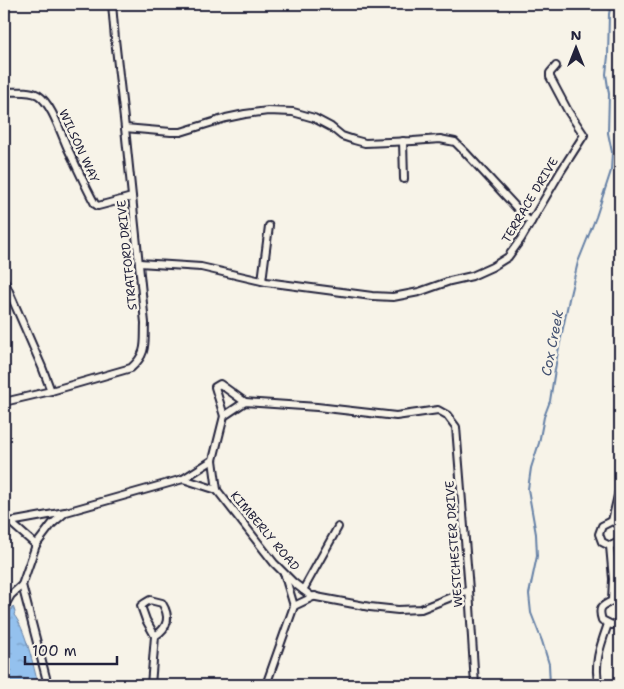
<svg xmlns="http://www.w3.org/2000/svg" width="624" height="689" font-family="'Shantell Sans',sans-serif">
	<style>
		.water { fill: url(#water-ripples); stroke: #6681a6 }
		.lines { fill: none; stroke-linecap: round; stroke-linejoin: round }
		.stream { stroke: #6681a6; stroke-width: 2 }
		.minor-casing { stroke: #22223b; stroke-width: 10 }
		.minor { stroke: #f7f3e8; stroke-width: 6 }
		.labels { text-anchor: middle; stroke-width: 5; stroke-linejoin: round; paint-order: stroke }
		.street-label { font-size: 12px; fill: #22223b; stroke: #f7f3e8 }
		.water-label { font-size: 14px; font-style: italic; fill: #445271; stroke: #f7f3e8 }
	</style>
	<defs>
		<pattern id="water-ripples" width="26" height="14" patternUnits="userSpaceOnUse" patternTransform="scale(1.25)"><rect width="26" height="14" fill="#94c1ee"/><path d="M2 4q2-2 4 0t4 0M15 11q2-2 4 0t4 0" fill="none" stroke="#789cc2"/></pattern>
	</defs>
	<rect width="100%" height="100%" fill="#f7f3e8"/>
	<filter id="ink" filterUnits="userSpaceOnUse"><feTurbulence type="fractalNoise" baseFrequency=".02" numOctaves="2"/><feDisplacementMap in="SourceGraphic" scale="10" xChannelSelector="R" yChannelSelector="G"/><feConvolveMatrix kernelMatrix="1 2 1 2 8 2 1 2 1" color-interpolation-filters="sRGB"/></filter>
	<g filter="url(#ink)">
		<!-- water -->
		<path class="water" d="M13,606l2,6 -1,3c11,13 20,52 24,70h-32l2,-6 -4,-17v-38z"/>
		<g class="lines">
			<!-- stream -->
			<polyline class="stream" points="550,685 549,664 542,641 531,613 529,594 537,556 536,534 528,489 531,468 539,443 544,417 550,401 557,357 569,299 578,262 596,217 611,171 612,152 608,133 609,94 606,74 608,56 609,14 611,4"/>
			<!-- minor casing -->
			<g class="minor-casing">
				<g id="minor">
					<path d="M4,92c10,0 25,-2 34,3 14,9 23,39 30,54 9,18 17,37 27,55l3,2 34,-9"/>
					<polyline points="125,128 171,132 181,132 226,118 245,114 268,111 293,112 314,118 331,127 342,136 354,140 365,143 413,141 440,139 455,142 465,152 526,218 531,222"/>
					<polyline points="403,141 404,179"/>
					<polyline points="139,263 201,267 266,282 372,296 393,297 419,292 450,281 472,276 492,267 508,257 521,239 561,171 584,135 568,111 550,77 550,73 556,66"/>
					<polyline points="4,280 42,367 51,391"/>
					<polyline points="262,281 269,226"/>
					<path d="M4,402l47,-11 80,-23c17,-15 13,-25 14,-45l-20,-195 -10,-89 -3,-35"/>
					<polyline points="224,416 215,387 220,384 245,402"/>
					<polyline points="213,460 217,490 274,563 294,583 311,596 370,607 398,610 421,609 469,590"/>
					<polyline points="183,479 217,490"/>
					<polyline points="612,521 620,487"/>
					<polyline points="620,526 612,521 602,526 599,534 602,542 610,546 619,542 620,540"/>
					<polyline points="36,545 10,522 65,512"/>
					<polyline points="610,546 613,579 612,601"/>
					<polyline points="285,576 294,606"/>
					<polyline points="22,585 48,685"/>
					<polyline points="303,590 338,527"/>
					<path d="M150,600l12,3c8,13 7,24 -7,33l-9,-16 -5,-14 4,-3z"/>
					<path d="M620,604l-8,-3c-11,5 -14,7 -10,19l10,5 8,-3"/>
					<polyline points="4,607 11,595 22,585 36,545 52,524 66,512 183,479 213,460 224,416 245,402 317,407 396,416 438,410 447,415 456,427 469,590 475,685"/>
					<polyline points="151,685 155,636"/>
					<polyline points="266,685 294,606 315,596"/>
					<path d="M599,685c-6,-21 2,-41 9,-61"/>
				</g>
			</g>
			<!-- minor -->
			<use href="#minor" class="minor"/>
		</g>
	</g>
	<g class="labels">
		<!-- street labels -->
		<g class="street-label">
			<text transform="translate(79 146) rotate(65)" y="4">WILSON WAY</text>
			<text transform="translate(530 200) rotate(-59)" y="4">TERRACE DRIVE</text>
			<text transform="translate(127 255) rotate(-96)" y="4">STRATFORD DRIVE</text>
			<text transform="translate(265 531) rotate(50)" y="4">KIMBERLY ROAD</text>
			<text transform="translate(454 544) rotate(-94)" y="4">WESTCHESTER DRIVE</text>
		</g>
		<!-- water labels -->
		<g class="water-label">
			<text transform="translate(552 343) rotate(-79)" y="5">Cox Creek</text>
		</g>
	</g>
	<!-- margin -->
	<rect width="624" height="689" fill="none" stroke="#f7f3e8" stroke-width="20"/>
	<rect x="10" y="10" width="604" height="669" fill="none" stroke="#22223b" stroke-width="2" filter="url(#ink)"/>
	<!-- north arrow -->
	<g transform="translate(576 48)" stroke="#f7f3e8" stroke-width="4" paint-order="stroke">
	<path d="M0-4L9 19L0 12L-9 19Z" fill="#22223b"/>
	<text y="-8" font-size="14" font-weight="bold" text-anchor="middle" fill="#22223b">N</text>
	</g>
	<!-- scale -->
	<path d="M25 656v8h92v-8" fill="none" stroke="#22223b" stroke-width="2.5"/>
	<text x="32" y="656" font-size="15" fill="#22223b" stroke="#f7f3e8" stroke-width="4" paint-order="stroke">100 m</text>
</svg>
